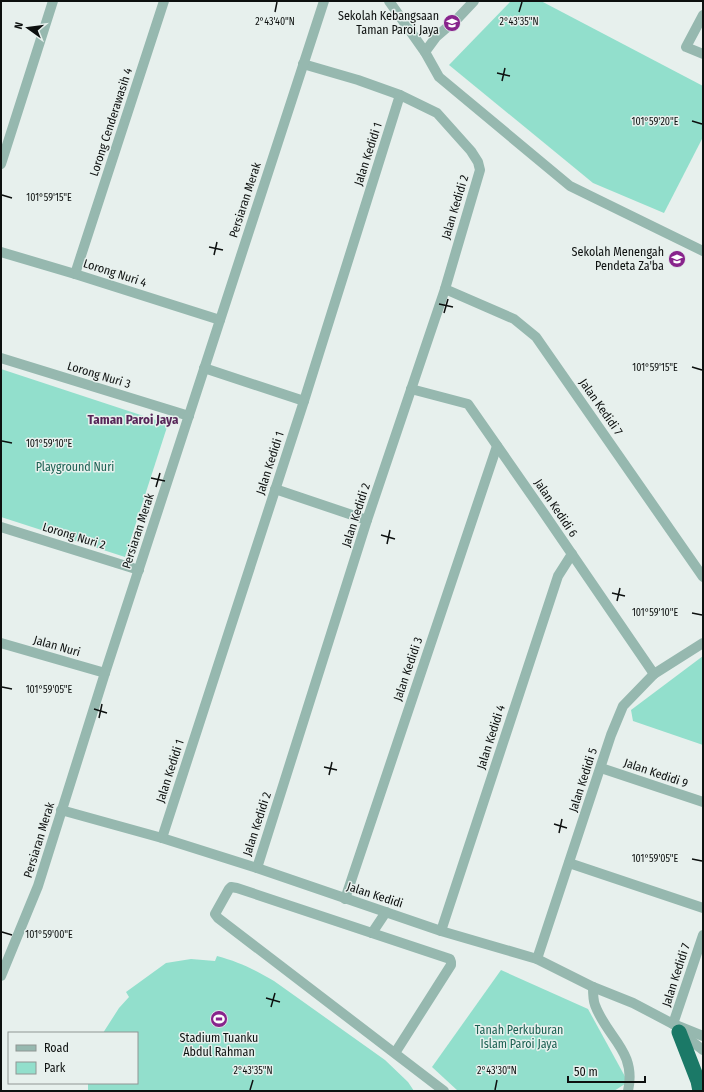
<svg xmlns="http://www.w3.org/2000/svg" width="704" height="1092" font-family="'Fira Sans Condensed',sans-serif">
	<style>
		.green { fill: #92dfcc }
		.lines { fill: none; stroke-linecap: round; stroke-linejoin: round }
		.minor { stroke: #96b8af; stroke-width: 10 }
		.highway { stroke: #1b7967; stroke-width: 15 }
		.ticks { fill: none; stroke: #0d100f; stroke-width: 1.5 }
		.labels { text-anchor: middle; stroke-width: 3; stroke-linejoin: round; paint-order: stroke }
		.poi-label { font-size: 12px; fill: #0d100f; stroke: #e7f0ed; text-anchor: end }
		.street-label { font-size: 12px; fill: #0d100f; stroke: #e7f0ed }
		.park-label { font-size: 12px; fill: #1d6153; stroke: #e7f0ed }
		.neighbourhood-label { font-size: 13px; font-weight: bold; fill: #572658; stroke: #e7f0ed }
		.ticks-label { font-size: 10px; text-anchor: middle; fill: #0d100f; stroke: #e7f0ed; stroke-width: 3; stroke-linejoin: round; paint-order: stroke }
	</style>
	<rect width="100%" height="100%" fill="#e7f0ed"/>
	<!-- green -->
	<g class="green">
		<polygon points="511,1 541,1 703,86 703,137 664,213 593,183 449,65"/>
		<polygon points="1,369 168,424 125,557 1,517"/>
		<polygon points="703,656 703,745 633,721 631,710"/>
		<path d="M217,956c22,6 37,13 57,25l111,79 23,22 6,9h-326v-8h49v-50h-34l16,-25 10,-11 -3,-5 40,-29 25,-4 24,2z"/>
		<polygon points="501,970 588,1009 628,1082 614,1091 458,1091 432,1067"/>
	</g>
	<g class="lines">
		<!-- minor -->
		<g class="minor">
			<polyline points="389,1 425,52 439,77 570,186 703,251"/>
			<polyline points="703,15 686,47 703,54"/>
			<polyline points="425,52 436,37 458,18 474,1"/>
			<polyline points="1,164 53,1"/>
			<polyline points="1,252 75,274 220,320"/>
			<polyline points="75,274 164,1"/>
			<polyline points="445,289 514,319 536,337 703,577"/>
			<polyline points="1,358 189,416"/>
			<polyline points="204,368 304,401"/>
			<polyline points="411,389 468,404 539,506 654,674"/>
			<polyline points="275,489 367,520"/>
			<polyline points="1,527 139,570"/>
			<polyline points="1,643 105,673"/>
			<polyline points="601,768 703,802"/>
			<polyline points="61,810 162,838 257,868 441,931 537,959 593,987 633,1003 673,1024 703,1036"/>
			<polyline points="162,838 304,401 400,95"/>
			<polyline points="569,863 703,908"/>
			<polyline points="257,868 367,520 445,289 480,170 478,162 471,151 437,113 400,95 358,80 303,64"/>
			<polyline points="345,899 497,446"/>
			<polyline points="441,931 558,576 572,554"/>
			<polyline points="372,933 386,912"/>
			<polyline points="537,959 611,735 623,706 654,674 703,643"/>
			<polyline points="1,976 38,886 105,673 324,1"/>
			<path d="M593,987c0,6 0,13 2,18 12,33 42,46 33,86"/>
			<polyline points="673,1024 703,935"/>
			<polyline points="681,1033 703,1050"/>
			<polyline points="395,1053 451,965 451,962 450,959 237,888 231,887 229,889 215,914 218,918 444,1091"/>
		</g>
		<!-- highway -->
		<polyline class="highway" points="679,1032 698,1081 700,1091"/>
	</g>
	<!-- ticks -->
	<path class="ticks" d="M275,12l2,-10M519,12l3,-10M497,73l13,3M502,81l3,-13M692,121l10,3M2,195l10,3M209,247l14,3M214,255l3,-13M439,304l14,3M444,313l4,-14M692,367l10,3M2,441l10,2M151,478l14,3M156,487l4,-14M381,535l14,4M387,544l3,-14M612,593l13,3M617,601l3,-13M692,613l10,2M2,687l10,2M94,709l13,4M99,718l3,-14M324,767l13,3M329,775l3,-13M554,824l13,4M559,833l3,-14M692,859l10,2M2,932l10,3M266,998l14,4M271,1007l4,-14M250,1090l3,-10M495,1090l2,-10"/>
	<!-- icons -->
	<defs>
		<g id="school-disc" transform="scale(0.9)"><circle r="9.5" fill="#88248c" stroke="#e7f0ed"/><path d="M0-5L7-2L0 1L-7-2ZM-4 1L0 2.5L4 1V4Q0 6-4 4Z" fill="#fff"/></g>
		<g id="stadium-disc" transform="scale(0.9)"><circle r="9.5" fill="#88248c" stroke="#e7f0ed"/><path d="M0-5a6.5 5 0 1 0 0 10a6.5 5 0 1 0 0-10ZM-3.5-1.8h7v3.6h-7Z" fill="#fff"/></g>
	</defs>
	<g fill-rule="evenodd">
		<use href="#school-disc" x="452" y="23"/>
		<use href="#school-disc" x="677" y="259"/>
		<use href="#stadium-disc" x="219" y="1019"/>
	</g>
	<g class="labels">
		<!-- poi labels -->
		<g class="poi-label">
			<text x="439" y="20">Sekolah Kebangsaan<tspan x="439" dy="14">Taman Paroi Jaya</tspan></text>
			<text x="664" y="256">Sekolah Menengah<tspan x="664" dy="14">Pendeta Za'ba</tspan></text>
			<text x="219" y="1042" text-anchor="middle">Stadium Tuanku<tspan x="219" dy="14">Abdul Rahman</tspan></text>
		</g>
		<!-- street labels -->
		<g class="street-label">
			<text transform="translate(111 122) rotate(-72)" y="4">Lorong Cenderawasih 4</text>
			<text transform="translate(368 154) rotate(-72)" y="4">Jalan Kedidi 1</text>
			<text transform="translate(245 200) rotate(-72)" y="4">Persiaran Merak</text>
			<text transform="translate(455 207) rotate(-73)" y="4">Jalan Kedidi 2</text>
			<text transform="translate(115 273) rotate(18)" y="4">Lorong Nuri 4</text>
			<text transform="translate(99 375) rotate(17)" y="4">Lorong Nuri 3</text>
			<text transform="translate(601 407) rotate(55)" y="4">Jalan Kedidi 7</text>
			<text transform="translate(270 463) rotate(-72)" y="4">Jalan Kedidi 1</text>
			<text transform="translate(556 508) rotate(56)" y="4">Jalan Kedidi 6</text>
			<text transform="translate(356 515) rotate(-72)" y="4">Jalan Kedidi 2</text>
			<text transform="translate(138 531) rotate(-72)" y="4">Persiaran Merak</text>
			<text transform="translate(74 536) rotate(17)" y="4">Lorong Nuri 2</text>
			<text transform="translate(57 646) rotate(16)" y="4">Jalan Nuri</text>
			<text transform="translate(408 669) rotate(-71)" y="4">Jalan Kedidi 3</text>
			<text transform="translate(491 737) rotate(-72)" y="4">Jalan Kedidi 4</text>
			<text transform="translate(170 771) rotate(-72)" y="4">Jalan Kedidi 1</text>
			<text transform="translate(656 773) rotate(19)" y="4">Jalan Kedidi 9</text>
			<text transform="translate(583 780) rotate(-72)" y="4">Jalan Kedidi 5</text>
			<text transform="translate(257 824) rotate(-72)" y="4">Jalan Kedidi 2</text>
			<text transform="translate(39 840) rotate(-73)" y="4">Persiaran Merak</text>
			<text transform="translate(375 895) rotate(18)" y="4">Jalan Kedidi</text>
			<text transform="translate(676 975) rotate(-72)" y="4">Jalan Kedidi 7</text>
		</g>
		<!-- park labels -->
		<g class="park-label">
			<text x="75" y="471">Playground Nuri</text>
			<text x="519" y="1034">Tanah Perkuburan<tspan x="519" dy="14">Islam Paroi Jaya</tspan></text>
		</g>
		<!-- neighbourhood labels -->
		<g class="neighbourhood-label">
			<text x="133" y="424">Taman Paroi Jaya</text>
		</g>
	</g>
	<g class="ticks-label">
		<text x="275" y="25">2°43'40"N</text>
		<text x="519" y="25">2°43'35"N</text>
		<text x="655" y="125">101°59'20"E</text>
		<text x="49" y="201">101°59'15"E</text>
		<text x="655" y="371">101°59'15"E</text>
		<text x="49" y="447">101°59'10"E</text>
		<text x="655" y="616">101°59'10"E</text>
		<text x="49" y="693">101°59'05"E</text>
		<text x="655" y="862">101°59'05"E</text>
		<text x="49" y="938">101°59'00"E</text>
		<text x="253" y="1074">2°43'35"N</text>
		<text x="497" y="1074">2°43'30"N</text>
	</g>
	<!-- border -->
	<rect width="704" height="1092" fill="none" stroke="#0d100f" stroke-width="4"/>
	<!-- legend -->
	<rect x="8" y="1032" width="130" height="52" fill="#e7f0ed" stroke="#909694"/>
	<rect x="16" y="1045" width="20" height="6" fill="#96b8af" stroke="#909694"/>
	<text x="44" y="1052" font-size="12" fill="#0d100f">Road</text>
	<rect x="16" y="1062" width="20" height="12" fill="#92dfcc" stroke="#909694"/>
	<text x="44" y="1072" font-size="12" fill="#0d100f">Park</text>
	<!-- north arrow -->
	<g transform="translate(28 28) rotate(284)" stroke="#e7f0ed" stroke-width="3" paint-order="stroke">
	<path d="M0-3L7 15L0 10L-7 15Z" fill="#0d100f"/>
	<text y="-6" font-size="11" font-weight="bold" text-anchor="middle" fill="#0d100f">N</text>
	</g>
	<!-- scale -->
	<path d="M568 1076v6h77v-6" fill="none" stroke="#0d100f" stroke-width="2"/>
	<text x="574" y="1076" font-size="12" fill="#0d100f" stroke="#e7f0ed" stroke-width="3" paint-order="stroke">50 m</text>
</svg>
